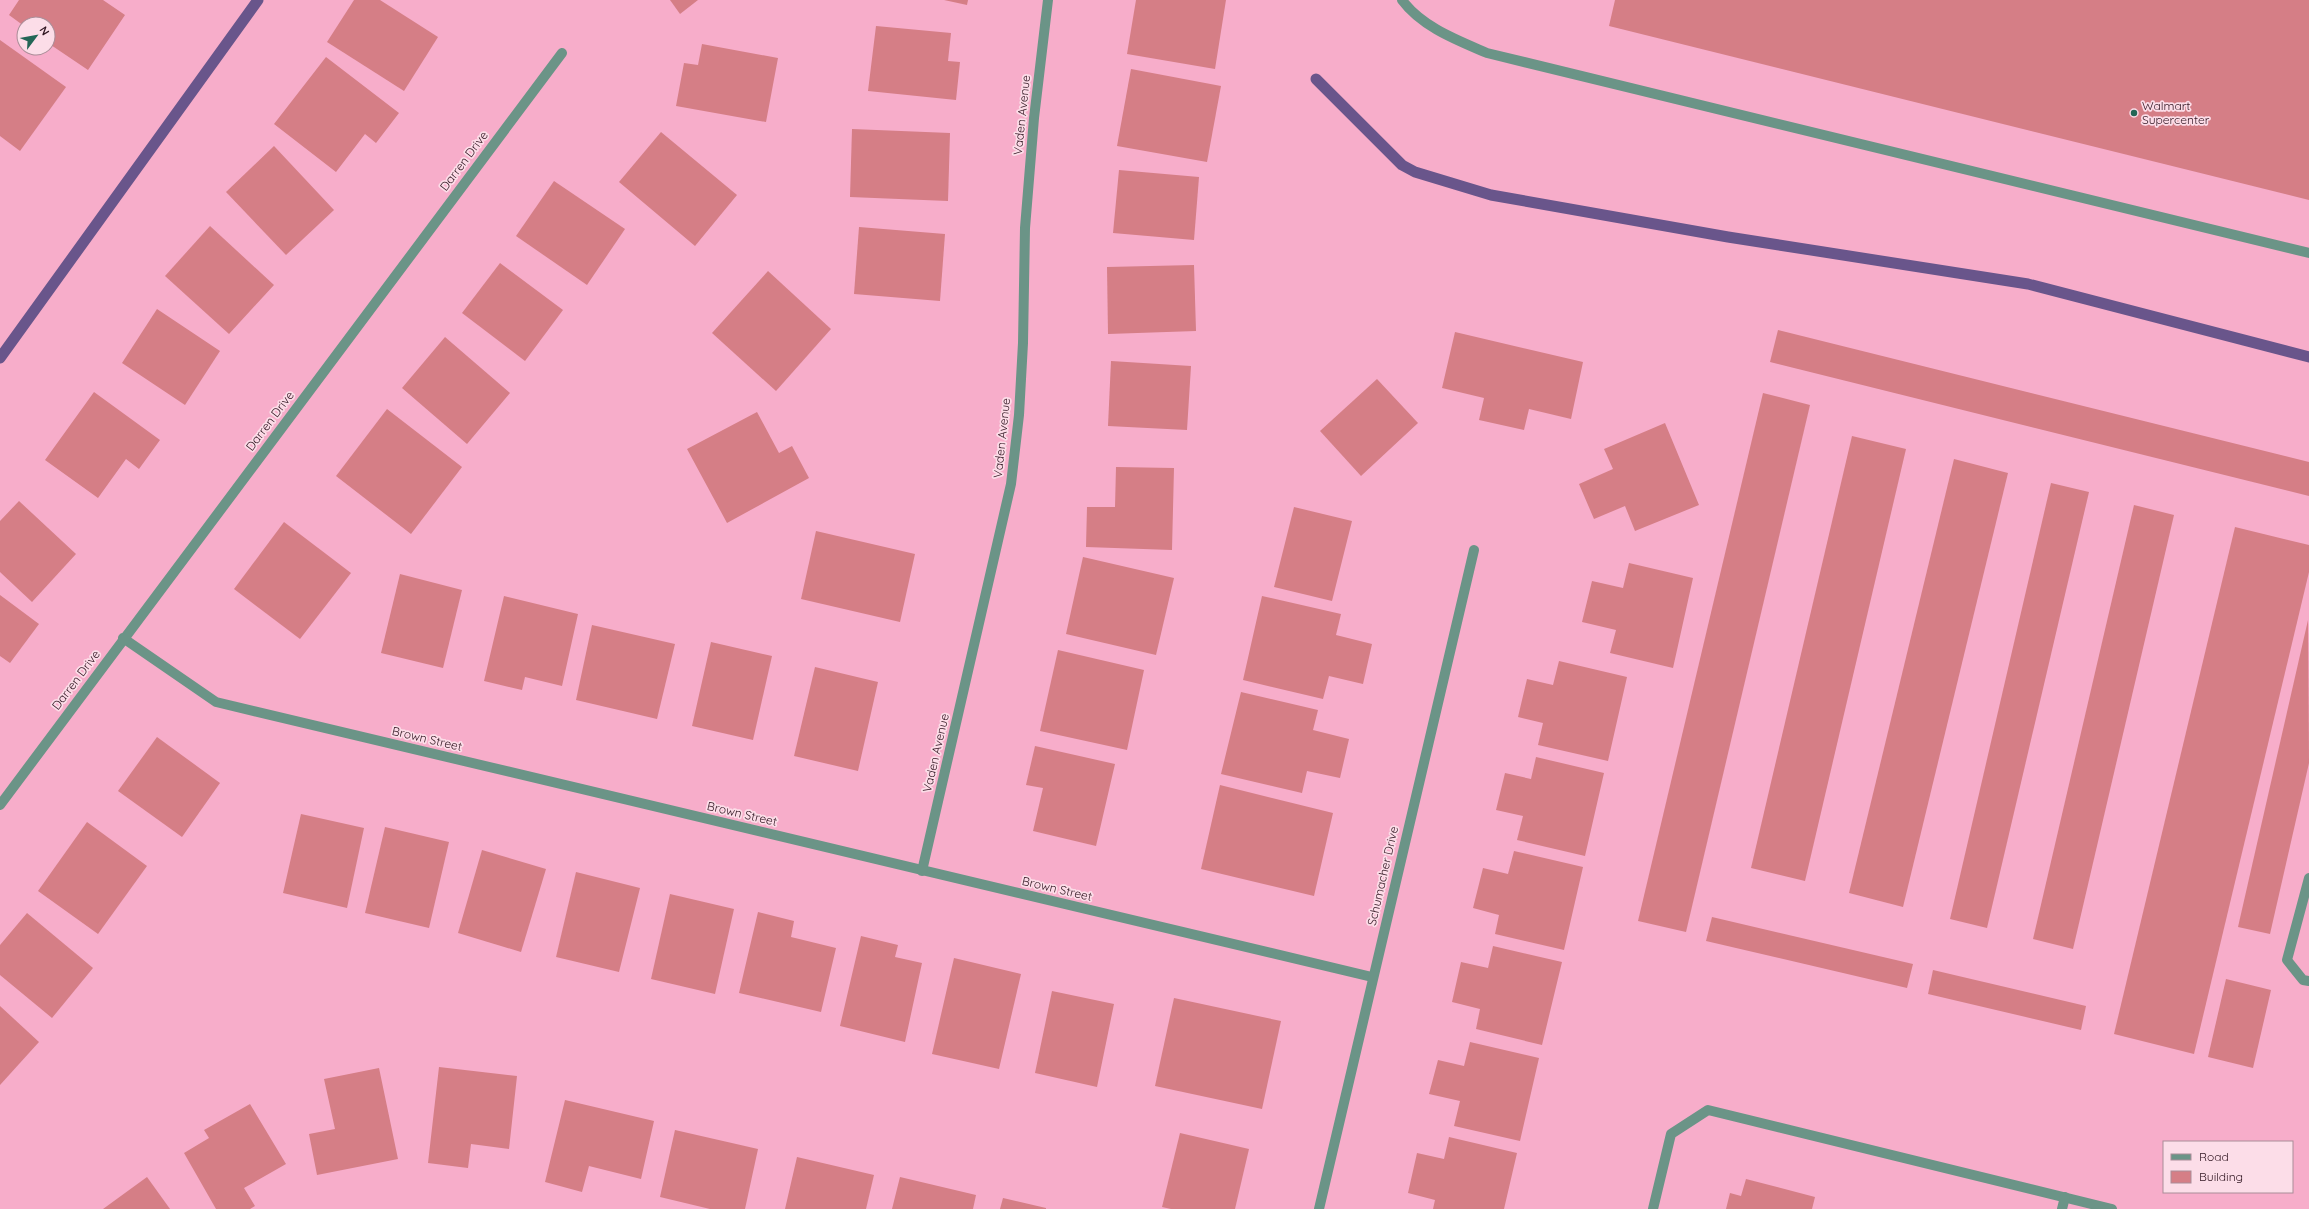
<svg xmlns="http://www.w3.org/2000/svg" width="2309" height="1209" font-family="Quicksand,sans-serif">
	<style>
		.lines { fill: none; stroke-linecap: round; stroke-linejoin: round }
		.stream { stroke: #69558b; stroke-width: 11 }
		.building { fill: #d57e86 }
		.service { stroke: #6b9487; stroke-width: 10 }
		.minor { stroke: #6b9487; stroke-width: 10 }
		.poi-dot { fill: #236656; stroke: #fcdde8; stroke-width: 1.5 }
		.labels { text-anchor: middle; stroke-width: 3.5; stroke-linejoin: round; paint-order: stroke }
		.poi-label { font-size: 12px; fill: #301521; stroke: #fcdde8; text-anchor: start }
		.street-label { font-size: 12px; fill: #301521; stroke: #fcdde8 }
	</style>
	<rect width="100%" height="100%" fill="#f7adca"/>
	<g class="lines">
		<!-- stream -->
		<g class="stream">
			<polyline points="1316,79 1402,165 1415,172 1491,195 1728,237 2028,284 2309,357"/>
			<polyline points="0,358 258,0"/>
		</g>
	</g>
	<!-- building -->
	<g class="building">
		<polygon points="19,0 103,0 125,15 88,70 48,43 48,24 24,24 24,26 9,15"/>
		<polygon points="354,0 380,0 438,37 404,91 327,42"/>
		<polygon points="670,0 698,0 680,14"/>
		<polygon points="944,0 968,0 967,5"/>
		<polygon points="1136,0 1226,0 1215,69 1127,54"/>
		<polygon points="1615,0 2309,0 2309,200 1609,26"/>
		<polygon points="876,26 951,33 948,61 960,62 956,100 868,91"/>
		<polygon points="0,40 66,87 20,151 0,136"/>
		<polygon points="702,44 778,58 766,122 676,106 684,63 698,65"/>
		<polygon points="326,57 399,113 376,143 365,134 336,172 274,124"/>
		<polygon points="1131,69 1221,86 1207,162 1117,146"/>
		<polygon points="852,129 950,133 948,201 850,197"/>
		<polygon points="661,132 737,195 695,246 619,182"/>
		<polygon points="274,146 334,210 286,255 226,192"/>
		<polygon points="1119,170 1199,177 1194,240 1113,233"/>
		<polygon points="554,181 625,229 587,285 516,236"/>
		<polygon points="210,226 274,285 229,334 165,276"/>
		<polygon points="859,227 945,234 940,301 854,294"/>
		<polygon points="500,263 563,310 525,361 462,313"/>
		<polygon points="1194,265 1196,331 1108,334 1107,267"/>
		<polygon points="768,271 831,329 776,391 712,333"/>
		<polygon points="157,309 220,351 185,405 122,363"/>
		<polygon points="1778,330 2309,462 2309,496 1770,362"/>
		<polygon points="1455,332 1583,362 1571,419 1529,409 1524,430 1479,420 1484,398 1442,388"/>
		<polygon points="445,337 510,393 467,444 402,388"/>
		<polygon points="1111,361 1191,366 1187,430 1108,426"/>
		<polygon points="1377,379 1418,423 1361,476 1320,431"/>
		<polygon points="94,392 160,440 139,469 126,459 98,498 45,460"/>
		<polygon points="1763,393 1810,405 1686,932 1638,921"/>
		<polygon points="387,409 462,467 411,534 336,476"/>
		<polygon points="757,412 779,453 792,446 809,478 727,523 687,449"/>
		<polygon points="1665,423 1699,505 1635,531 1625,506 1594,519 1579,484 1613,469 1604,449"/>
		<polygon points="1852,436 1906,449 1805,881 1751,868"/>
		<polygon points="1954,459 2008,473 1903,907 1849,893"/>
		<polygon points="1116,467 1174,468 1172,550 1086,547 1087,507 1115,507"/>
		<polygon points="2051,483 2089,492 1987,928 1950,919"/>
		<polygon points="19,501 76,554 32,602 0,572 0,521"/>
		<polygon points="2134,505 2174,515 2073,949 2033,939"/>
		<polygon points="1294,507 1352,521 1332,601 1274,587"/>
		<polygon points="284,522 351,573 300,639 234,589"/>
		<polygon points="2235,527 2309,545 2309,572 2194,1054 2114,1034"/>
		<polygon points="816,531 915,554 900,622 801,599"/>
		<polygon points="1083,557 1174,578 1156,655 1066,634"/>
		<polygon points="1629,563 1693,578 1673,668 1610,653 1616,630 1582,622 1592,581 1623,588"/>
		<polygon points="400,574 462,590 443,668 381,653"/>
		<polygon points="0,595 39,624 10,663 0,656"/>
		<polygon points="504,596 578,614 562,686 525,677 522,690 484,681"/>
		<polygon points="1262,596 1341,614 1336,635 1372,644 1363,684 1329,676 1323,699 1243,680"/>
		<polygon points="2308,620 2309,763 2270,934 2238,927"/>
		<polygon points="592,625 675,644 657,719 576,700"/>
		<polygon points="711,642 772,656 753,740 692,726"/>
		<polygon points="1058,650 1144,670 1127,750 1040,731"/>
		<polygon points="1559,661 1627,677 1608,761 1538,745 1543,723 1518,717 1527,679 1553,685"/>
		<polygon points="815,667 878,682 858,771 794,756"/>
		<polygon points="1241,692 1318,710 1313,730 1349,739 1340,778 1307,771 1302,793 1221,774"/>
		<polygon points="157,737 220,783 182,837 118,791"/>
		<polygon points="1035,746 1115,764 1096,846 1033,831 1043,788 1026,785"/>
		<polygon points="1536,757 1604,773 1585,856 1517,840 1523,816 1496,810 1505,773 1531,779"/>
		<polygon points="1220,785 1333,813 1314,896 1201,869"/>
		<polygon points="301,814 364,828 347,908 283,893"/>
		<polygon points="87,822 147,866 98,934 38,891"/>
		<polygon points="385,827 449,842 429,928 365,913"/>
		<polygon points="482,850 546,869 521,952 458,933"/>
		<polygon points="1514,851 1583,867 1564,950 1495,934 1499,915 1473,908 1483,868 1508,874"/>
		<polygon points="576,872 640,888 619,972 556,957"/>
		<polygon points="670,894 734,909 715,994 651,979"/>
		<polygon points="758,912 794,921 791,937 836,948 821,1012 739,993"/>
		<polygon points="27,913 93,968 52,1018 0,975 0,945"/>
		<polygon points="1712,917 1913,964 1907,988 1706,941"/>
		<polygon points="861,936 898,945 895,957 922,963 905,1042 840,1026"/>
		<polygon points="1493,946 1562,962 1542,1045 1476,1029 1480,1009 1452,1002 1461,962 1488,968"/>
		<polygon points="954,958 1021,974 999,1069 932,1054"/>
		<polygon points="1933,970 2086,1006 2081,1030 1928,994"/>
		<polygon points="2226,979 2271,990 2253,1068 2208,1057"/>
		<polygon points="1052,991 1114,1004 1097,1087 1035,1073"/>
		<polygon points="1174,998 1281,1021 1262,1109 1155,1086"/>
		<polygon points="0,1006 39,1042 0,1085"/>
		<polygon points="1470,1042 1539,1058 1520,1141 1454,1126 1460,1101 1429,1094 1438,1060 1464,1066"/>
		<polygon points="439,1067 517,1076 509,1149 471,1144 468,1168 428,1163"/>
		<polygon points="379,1068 398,1159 317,1175 309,1134 335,1129 324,1079"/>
		<polygon points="565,1100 654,1121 641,1179 589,1166 582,1192 545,1182"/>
		<polygon points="250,1104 286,1164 244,1188 255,1206 250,1209 216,1209 184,1153 209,1138 204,1130"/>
		<polygon points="675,1130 758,1149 745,1209 710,1209 660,1197"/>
		<polygon points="1180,1133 1249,1149 1235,1209 1171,1209 1162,1207"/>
		<polygon points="1449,1137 1517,1153 1504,1209 1433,1209 1435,1200 1408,1193 1417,1153 1444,1159"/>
		<polygon points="797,1157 874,1175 866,1209 785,1209"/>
		<polygon points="147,1177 170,1209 103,1209"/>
		<polygon points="900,1177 976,1195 973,1209 892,1209"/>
		<polygon points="1746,1179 1815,1197 1812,1209 1726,1209 1730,1193 1741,1196"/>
		<polygon points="1003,1198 1046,1208 1046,1209 1000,1209"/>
	</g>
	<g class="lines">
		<!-- service -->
		<g class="service">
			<path d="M1402,0c20,27 55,40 85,53l822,200"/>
			<polyline points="2309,878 2287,960 2303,980 2309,981"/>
			<polyline points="1653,1209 1671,1134 1708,1110 2112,1209"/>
			<polyline points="2062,1209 2065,1197"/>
		</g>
		<!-- minor -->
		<g class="minor">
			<polyline points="123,638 216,702 1372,977"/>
			<polyline points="0,805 562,53"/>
			<polyline points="922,871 1011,484 1019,415 1023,343 1025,228 1034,118 1048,0"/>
			<polyline points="1319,1209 1474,550"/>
		</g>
	</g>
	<!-- markers -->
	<circle class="poi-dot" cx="2134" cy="113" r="4"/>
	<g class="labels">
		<!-- poi labels -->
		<g class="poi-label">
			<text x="2142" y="110">Walmart<tspan x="2142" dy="14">Supercenter</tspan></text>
		</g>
		<!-- street labels -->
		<g class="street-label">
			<text transform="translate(1022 115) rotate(-84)" y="4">Vaden Avenue</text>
			<text transform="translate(464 161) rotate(-53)" y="4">Darren Drive</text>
			<text transform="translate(270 421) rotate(-53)" y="4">Darren Drive</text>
			<text transform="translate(1002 438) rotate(-84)" y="4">Vaden Avenue</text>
			<text transform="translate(76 680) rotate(-53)" y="4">Darren Drive</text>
			<text transform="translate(427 739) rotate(13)" y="4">Brown Street</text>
			<text transform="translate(936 753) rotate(-77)" y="4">Vaden Avenue</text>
			<text transform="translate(742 814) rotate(13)" y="4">Brown Street</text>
			<text transform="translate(1383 876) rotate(-77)" y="4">Schumacher Drive</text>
			<text transform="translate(1057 889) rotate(13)" y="4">Brown Street</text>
		</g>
	</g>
	<!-- legend -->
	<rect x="2163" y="1141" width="130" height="52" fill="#fcdde8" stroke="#aa8d98"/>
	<rect x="2171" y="1154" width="20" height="6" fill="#6b9487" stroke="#aa8d98"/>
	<text x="2199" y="1161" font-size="12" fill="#301521">Road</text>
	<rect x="2171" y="1171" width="20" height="12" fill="#d57e86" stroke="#aa8d98"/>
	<text x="2199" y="1181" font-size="12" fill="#301521">Building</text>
	<!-- north arrow -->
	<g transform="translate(36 36) rotate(58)"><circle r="19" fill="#fcdde8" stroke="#aa8d98"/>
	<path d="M0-3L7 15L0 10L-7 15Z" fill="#236656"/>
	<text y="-6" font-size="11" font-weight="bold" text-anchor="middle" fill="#301521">N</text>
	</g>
</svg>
